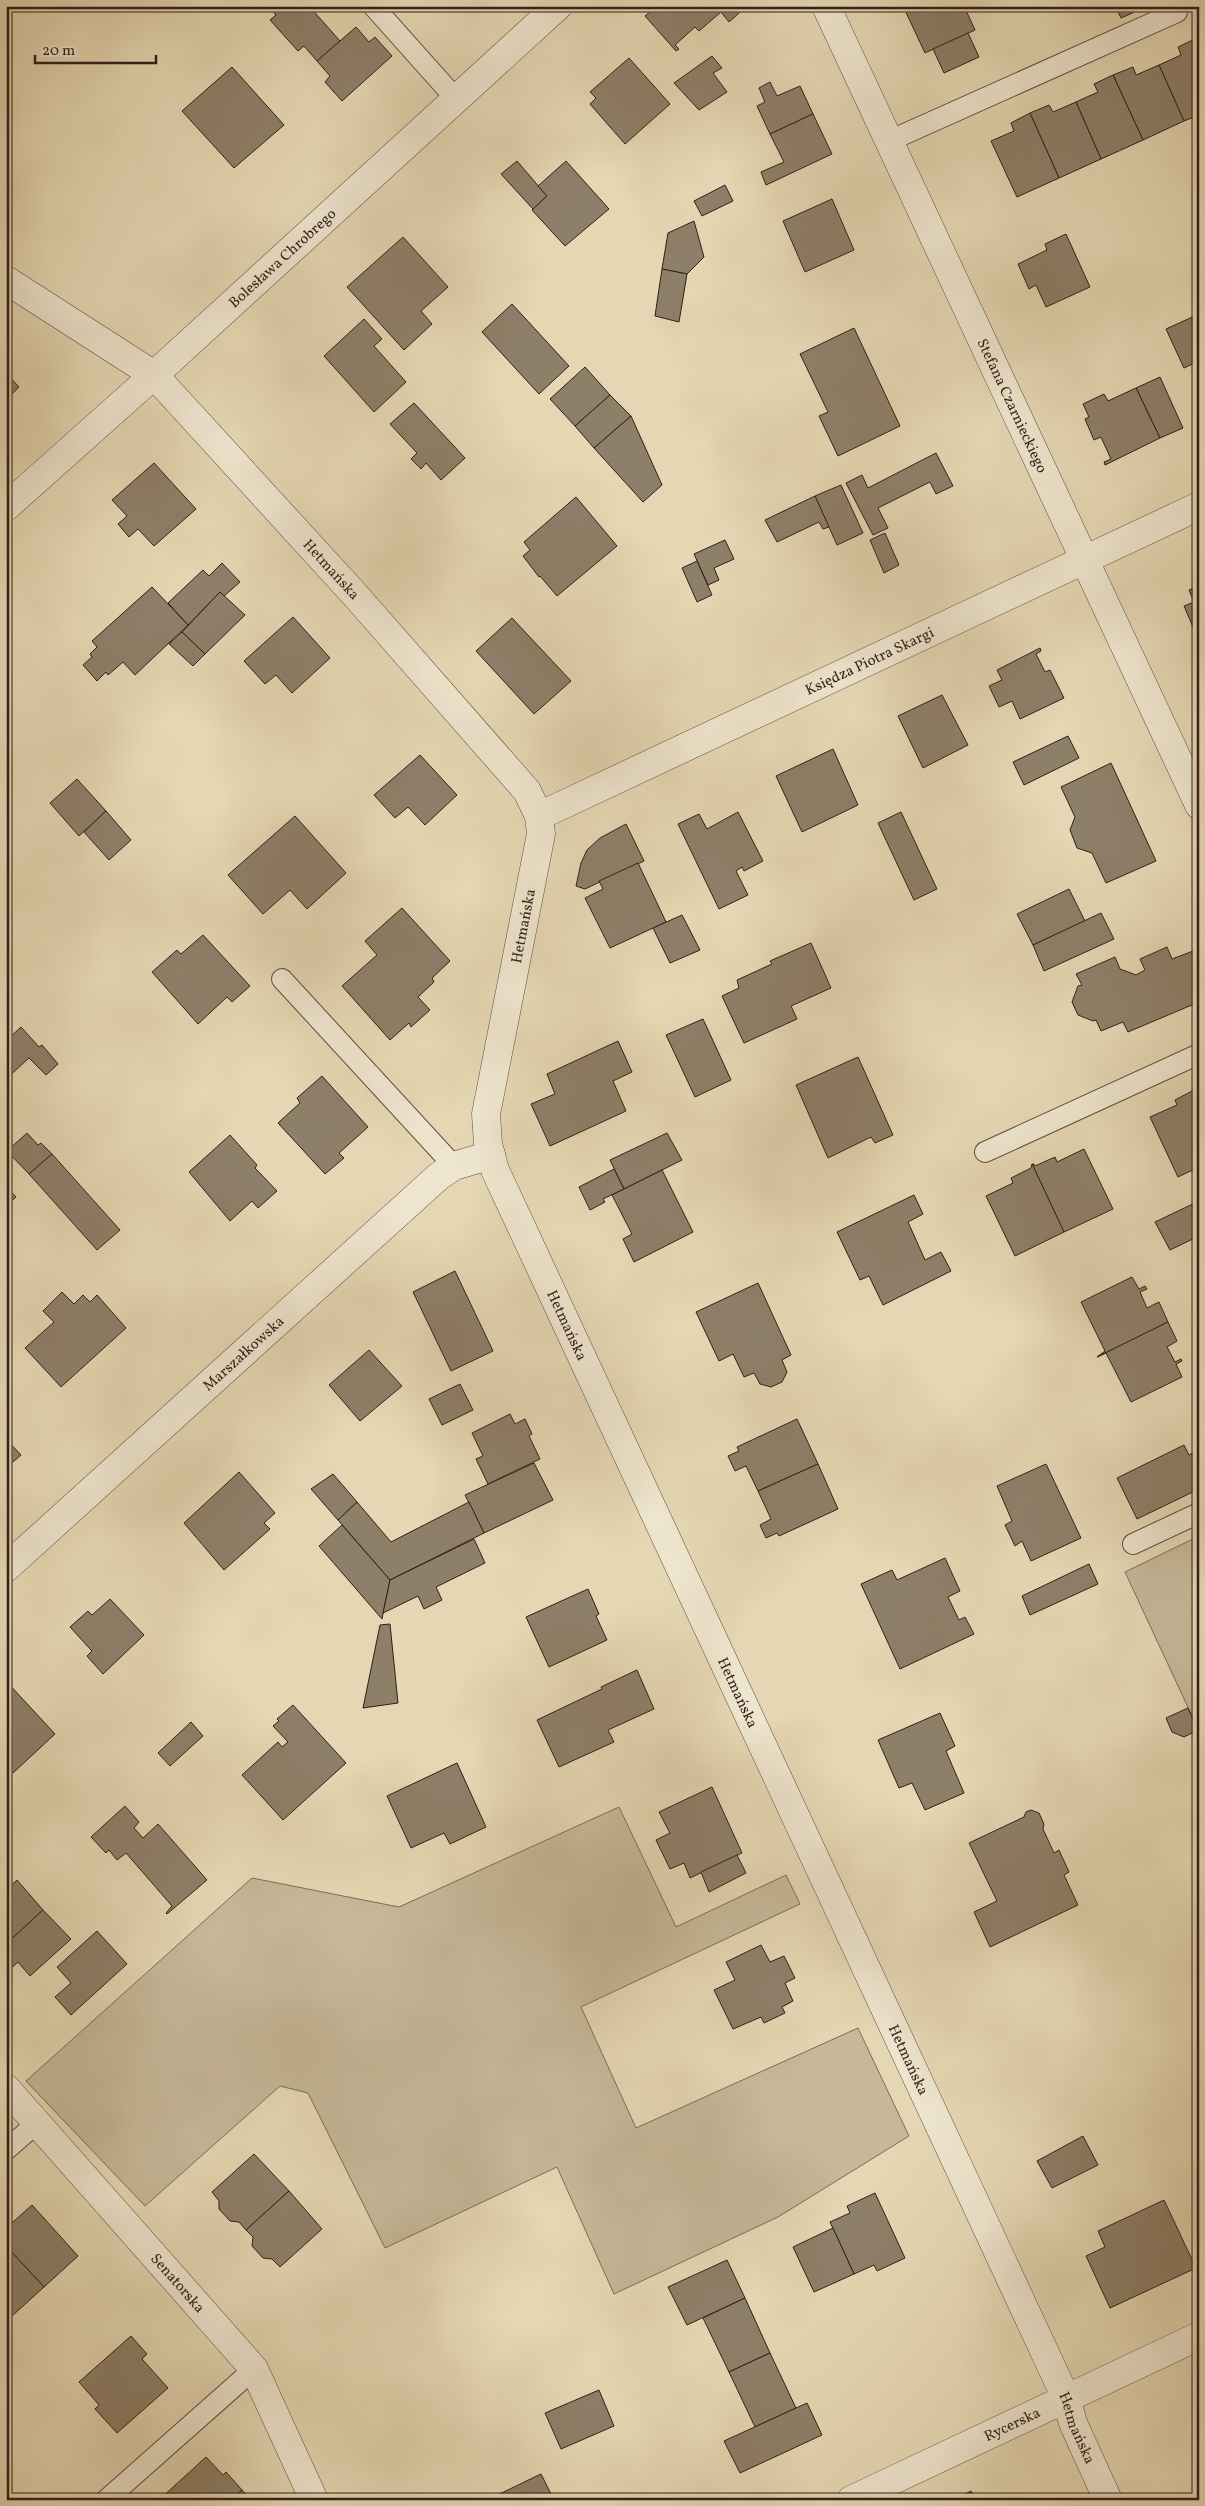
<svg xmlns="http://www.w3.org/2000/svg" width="1205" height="2506" font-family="Vollkorn,serif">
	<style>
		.green { fill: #c6b899; stroke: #7b6c58 }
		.building { fill: #8e7f69; stroke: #301f18 }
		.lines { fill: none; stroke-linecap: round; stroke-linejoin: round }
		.service-casing { stroke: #5d4d3f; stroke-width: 22 }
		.minor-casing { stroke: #5d4d3f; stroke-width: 29 }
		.service { stroke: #eee5ce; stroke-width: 20 }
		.minor { stroke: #eee5ce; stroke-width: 28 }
		.labels { text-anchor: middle; stroke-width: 4; stroke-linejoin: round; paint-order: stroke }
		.street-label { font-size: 15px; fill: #301f18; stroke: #eee5ce }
	</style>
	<rect width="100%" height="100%" fill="#e5d7b3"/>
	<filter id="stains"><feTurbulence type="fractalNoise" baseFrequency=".004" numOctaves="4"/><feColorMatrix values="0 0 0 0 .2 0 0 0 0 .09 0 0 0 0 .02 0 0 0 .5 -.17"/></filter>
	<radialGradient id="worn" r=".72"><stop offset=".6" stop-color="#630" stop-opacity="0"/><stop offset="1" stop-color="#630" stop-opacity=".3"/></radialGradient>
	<!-- green -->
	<g class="green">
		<polygon points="1199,1536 1199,1731 1125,1572"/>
		<polygon points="619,1807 676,1927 786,1875 800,1904 581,2007 636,2128 858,2028 909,2136 778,2217 614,2294 557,2167 385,2248 308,2093 280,2086 145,2206 26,2081 252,1878 399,1907"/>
	</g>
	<!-- building -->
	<g class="building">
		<polygon points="268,6 309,6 340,41 317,61 304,46 298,51 270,20 276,15"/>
		<polygon points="657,6 747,6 729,22 721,12 699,31 695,27 675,45 679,49 676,51 645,16"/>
		<polygon points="903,6 964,6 975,30 925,53"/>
		<polygon points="1115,6 1148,6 1121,18"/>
		<polygon points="356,27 369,42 375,37 392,56 342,101 325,82 330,76 317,61"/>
		<polygon points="968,33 979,57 944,73 933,49"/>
		<polygon points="1197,38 1199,42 1199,115 1184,121 1159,65 1181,55 1178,47"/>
		<polygon points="712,56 722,68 713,73 727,92 699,110 674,83"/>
		<polygon points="629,58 670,104 625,144 590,104 596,98 590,92"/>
		<polygon points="1159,65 1184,121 1143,140 1113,75 1133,67 1136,75"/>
		<polygon points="232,67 284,125 234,168 182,111"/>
		<polygon points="1113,75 1143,140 1101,159 1076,102 1098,92 1094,84"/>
		<polygon points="770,82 777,96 800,86 813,114 770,134 757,106 765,102 759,88"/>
		<polygon points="1076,102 1101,159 1059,178 1030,113 1049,105 1053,112"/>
		<polygon points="1030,113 1059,178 1017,197 991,141 1014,131 1011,123"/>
		<polygon points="813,114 832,154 766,185 761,172 784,162 770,134"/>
		<polygon points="517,161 547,196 533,209 501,174"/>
		<polygon points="566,161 609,209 565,246 532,210 547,196 538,186"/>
		<polygon points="725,185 733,201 702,216 694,201"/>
		<polygon points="832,199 854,250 805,272 783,221"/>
		<polygon points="694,221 704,257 687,274 662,269 668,233"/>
		<polygon points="1066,234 1090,287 1046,307 1036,285 1029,289 1018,264 1047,250 1045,244"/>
		<polygon points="403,237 448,287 421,311 432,324 404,350 347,287"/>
		<polygon points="662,269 687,274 679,322 655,316"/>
		<polygon points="512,304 569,366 539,394 482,332"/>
		<polygon points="1199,314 1199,361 1184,368 1166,329"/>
		<polygon points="364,319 382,339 374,346 406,382 374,412 324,356"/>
		<polygon points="854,328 900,426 838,456 819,416 828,412 800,354"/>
		<polygon points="585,367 610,395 575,426 550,399"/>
		<polygon points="6,373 19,387 6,400"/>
		<polygon points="1160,377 1183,428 1160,438 1136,388"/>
		<polygon points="1136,388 1160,438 1105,465 1104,462 1111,459 1101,437 1094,440 1085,419 1089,417 1083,404 1104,394 1108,401"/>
		<polygon points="610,395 631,416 594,448 575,426"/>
		<polygon points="414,403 465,458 441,480 426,463 421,469 411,459 417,453 390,424"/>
		<polygon points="631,416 662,485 643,502 594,448"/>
		<polygon points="936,453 953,486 936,494 930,482 878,508 888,528 873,535 846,483 862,475 868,488"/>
		<polygon points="154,463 196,509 154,546 138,529 129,537 118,524 127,516 112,500"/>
		<polygon points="841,485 863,533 837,545 815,496"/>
		<polygon points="815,496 829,527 823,529 819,522 777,542 765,520"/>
		<polygon points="576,497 617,546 557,596 540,576 539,577 523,556 530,550 524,542"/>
		<polygon points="885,533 899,565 884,573 870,540"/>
		<polygon points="725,540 734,559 714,568 719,580 708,585 694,554"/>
		<polygon points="697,561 712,595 697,602 682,568"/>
		<polygon points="222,563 240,582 224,596 220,592 188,625 168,603 203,570 209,576"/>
		<polygon points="1199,586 1199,641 1184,606 1194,602 1189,590"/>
		<polygon points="152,587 188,625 135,675 123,662 108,675 106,672 97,681 83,665 92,657 90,654 97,647 92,641"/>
		<polygon points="220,592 245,615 205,654 182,632"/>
		<polygon points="293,617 330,658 292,693 276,675 265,684 244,661"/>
		<polygon points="512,618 571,681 534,714 476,651"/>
		<polygon points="182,632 205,654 193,666 169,644"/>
		<polygon points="1040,648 1041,651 1036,654 1045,672 1050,670 1064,698 1020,719 1012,701 999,707 989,686 1002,680 997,670"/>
		<polygon points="942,695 968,745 923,768 898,716"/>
		<polygon points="1068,736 1079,758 1024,785 1013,762"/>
		<polygon points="833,749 858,805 802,832 776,776"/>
		<polygon points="420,755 457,795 425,825 408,807 395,818 374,795"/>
		<polygon points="1111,763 1156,861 1106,883 1092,853 1077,848 1070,830 1075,817 1061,787"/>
		<polygon points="77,779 106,811 79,836 50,803"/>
		<polygon points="106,811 131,840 109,860 84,832"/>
		<polygon points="738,812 763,861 744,871 742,867 736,871 748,895 719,909 678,824 699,814 707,829"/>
		<polygon points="901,812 937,889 914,900 878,823"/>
		<polygon points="295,816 346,873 307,909 290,890 263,914 228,875"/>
		<polygon points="626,824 644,861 585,889 576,886 581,863 587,850 600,838"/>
		<polygon points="638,863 666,922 610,948 585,898 603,889 599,881"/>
		<polygon points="1069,889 1085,921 1033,945 1017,914"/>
		<polygon points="402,908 450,961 432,978 434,982 418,997 430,1010 411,1027 409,1023 390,1040 342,986 377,955 365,941"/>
		<polygon points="1101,913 1114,939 1044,971 1033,945"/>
		<polygon points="682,915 700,950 670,963 653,928"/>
		<polygon points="203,935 250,986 232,1002 227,997 198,1024 152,972 177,950 181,954"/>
		<polygon points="811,943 831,988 791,1006 797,1019 744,1043 722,996 739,988 737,980 772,964 770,961"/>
		<polygon points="1167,947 1172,959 1193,951 1199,966 1199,1002 1128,1032 1123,1022 1101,1031 1096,1020 1093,1021 1078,1015 1072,1002 1078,986 1082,985 1076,974 1115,957 1120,969 1136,975 1145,970 1140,959"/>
		<polygon points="703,1019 731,1080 695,1097 666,1035"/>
		<polygon points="21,1027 39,1047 42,1045 58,1064 46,1075 29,1058 6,1079 6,1041"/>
		<polygon points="618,1041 632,1072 613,1081 626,1111 550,1146 531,1104 555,1094 547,1074"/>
		<polygon points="858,1057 893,1135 875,1143 871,1137 828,1158 796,1085"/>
		<polygon points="322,1076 368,1127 339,1153 344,1158 325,1174 278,1123 300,1103 297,1098"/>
		<polygon points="1195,1086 1199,1095 1199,1167 1178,1177 1150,1117 1177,1105 1175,1100 1194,1090"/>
		<polygon points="27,1133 38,1145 41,1143 52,1154 29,1174 7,1151"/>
		<polygon points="667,1133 682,1160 624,1189 610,1160"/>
		<polygon points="230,1135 257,1165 255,1168 277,1191 258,1208 252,1201 230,1221 189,1172"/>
		<polygon points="1084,1149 1113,1209 1064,1232 1032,1164 1034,1164 1035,1166 1055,1157 1057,1162"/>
		<polygon points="52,1154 120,1230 97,1250 29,1174"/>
		<polygon points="1032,1164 1064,1232 1015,1256 986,1196 1013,1183 1011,1178 1031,1168"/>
		<polygon points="614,1169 624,1189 603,1199 605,1202 590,1210 579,1187"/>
		<polygon points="662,1170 693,1232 634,1262 623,1239 632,1234 612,1195"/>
		<polygon points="6,1186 16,1197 6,1206"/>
		<polygon points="914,1195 923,1214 908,1222 925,1260 941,1252 951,1271 883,1305 869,1276 860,1280 837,1232"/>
		<polygon points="1199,1201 1199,1236 1170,1250 1155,1222"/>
		<polygon points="455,1271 493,1351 451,1371 413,1292"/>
		<polygon points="1132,1277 1139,1289 1145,1286 1147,1289 1140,1292 1147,1308 1159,1302 1168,1322 1097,1357 1105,1351 1081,1302"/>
		<polygon points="758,1283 791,1355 782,1360 787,1372 782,1382 771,1387 760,1384 754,1373 744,1377 733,1354 719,1361 696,1312"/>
		<polygon points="62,1292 74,1304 83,1295 90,1302 97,1295 126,1328 61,1387 25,1348 54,1322 43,1311"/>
		<polygon points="1168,1322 1177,1341 1167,1347 1175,1362 1181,1359 1182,1361 1176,1364 1182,1377 1131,1402 1106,1353 1097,1357"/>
		<polygon points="369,1350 402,1386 360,1421 329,1385"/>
		<polygon points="460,1384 473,1410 442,1425 429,1399"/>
		<polygon points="510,1414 515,1424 525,1419 532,1434 529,1436 540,1459 488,1484 476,1459 483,1456 472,1433"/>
		<polygon points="797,1419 818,1464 758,1491 746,1466 735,1471 728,1456 739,1451 737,1447"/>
		<polygon points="6,1439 21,1455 6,1468"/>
		<polygon points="1184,1445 1189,1455 1199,1450 1199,1489 1137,1519 1117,1478"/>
		<polygon points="534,1463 553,1500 484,1533 465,1495"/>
		<polygon points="818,1464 838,1509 779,1536 777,1533 766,1538 760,1525 771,1519 758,1491"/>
		<polygon points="1046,1464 1081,1538 1031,1561 1022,1541 1015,1546 1005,1525 1012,1521 997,1486"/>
		<polygon points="239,1472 275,1513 264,1523 270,1529 224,1570 184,1523"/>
		<polygon points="333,1474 357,1502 338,1520 311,1489"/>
		<polygon points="357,1502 391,1542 469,1502 484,1533 390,1580 338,1520"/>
		<polygon points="342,1525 390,1580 382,1619 319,1546"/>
		<polygon points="474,1539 485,1563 436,1587 442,1600 424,1609 418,1596 383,1613 390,1580"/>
		<polygon points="945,1558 960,1591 948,1597 959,1620 965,1617 974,1634 900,1669 861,1584 892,1570 897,1580"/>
		<polygon points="1089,1564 1098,1584 1030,1615 1022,1596"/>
		<polygon points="588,1589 599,1614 596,1616 607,1640 549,1667 526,1617"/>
		<polygon points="110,1599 144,1635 103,1674 87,1656 92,1651 70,1627 88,1611 92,1615"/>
		<polygon points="390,1624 398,1703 363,1708 380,1625"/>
		<polygon points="637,1670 654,1709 608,1730 614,1742 559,1767 537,1720 602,1689 601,1687"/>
		<polygon points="6,1681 55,1734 13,1773 6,1765"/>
		<polygon points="293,1705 346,1763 283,1820 242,1775 278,1742 282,1747 288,1742 273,1726 279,1721 277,1719"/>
		<polygon points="1188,1708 1198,1730 1184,1737 1172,1732 1166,1718"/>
		<polygon points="940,1713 955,1746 946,1751 964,1793 925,1810 912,1783 899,1788 878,1740"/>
		<polygon points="191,1722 203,1736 170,1766 158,1753"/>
		<polygon points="457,1763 486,1827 450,1844 444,1833 411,1848 387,1796"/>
		<polygon points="712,1787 742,1853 690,1878 684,1863 670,1869 656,1840 670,1833 659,1812"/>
		<polygon points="125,1806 139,1822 134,1828 143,1838 158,1824 207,1880 167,1914 166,1913 172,1906 126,1853 117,1860 109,1850 106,1853 91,1837"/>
		<polygon points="1031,1810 1039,1813 1044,1824 1043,1829 1054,1853 1059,1850 1069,1872 1064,1875 1078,1905 990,1947 974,1912 997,1901 969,1843 1024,1817 1026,1812"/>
		<polygon points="737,1855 746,1873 709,1892 701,1872"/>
		<polygon points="17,1880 43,1910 6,1944 6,1890"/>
		<polygon points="43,1910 71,1939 30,1976 18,1962 7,1972 6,1944"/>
		<polygon points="97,1931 127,1964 71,2015 55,1997 71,1983 57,1967"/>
		<polygon points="761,1945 770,1962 784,1956 795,1978 785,1983 793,2001 782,2007 785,2013 764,2023 761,2017 733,2029 714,1990 735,1980 726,1962"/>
		<polygon points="1083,2136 1098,2165 1052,2188 1037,2161"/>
		<polygon points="254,2154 289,2191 246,2230 239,2222 230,2221 219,2209 219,2201 212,2192"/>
		<polygon points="289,2191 322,2229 280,2267 272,2259 263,2258 252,2246 253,2237 246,2230"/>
		<polygon points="875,2193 905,2258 877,2271 874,2265 854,2274 830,2222 850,2213 847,2206"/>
		<polygon points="1164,2200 1196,2268 1110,2308 1086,2256 1105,2247 1098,2231"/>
		<polygon points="32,2205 78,2256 44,2287 6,2246 6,2216 8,2215 13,2222"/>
		<polygon points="833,2228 854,2274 814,2292 793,2247"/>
		<polygon points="6,2246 44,2287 12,2316 6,2310"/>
		<polygon points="727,2260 745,2298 687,2325 668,2287"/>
		<polygon points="745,2298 770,2353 729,2372 703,2318"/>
		<polygon points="131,2336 147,2354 142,2359 168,2388 117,2433 95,2409 99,2405 79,2382"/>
		<polygon points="770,2353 796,2408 755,2427 729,2372"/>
		<polygon points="599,2390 614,2426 561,2449 545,2413"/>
		<polygon points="807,2403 822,2435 740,2473 724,2441"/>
		<polygon points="206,2457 223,2475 226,2472 242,2490 231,2500 159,2500"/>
		<polygon points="541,2474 554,2500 487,2500"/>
		<polygon points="242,2490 251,2500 231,2500"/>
		<polygon points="971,2491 975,2500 954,2500"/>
	</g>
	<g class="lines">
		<!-- service casing -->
		<g class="service-casing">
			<g id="service">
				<polyline points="373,6 456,99"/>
				<polyline points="889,141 1177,12"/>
				<polyline points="282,979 454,1166"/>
				<polyline points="985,1152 1199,1054"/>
				<polyline points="1133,1544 1199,1513"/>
				<polyline points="6,2150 37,2123"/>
				<polyline points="106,2500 254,2369"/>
			</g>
		</g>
		<!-- minor casing -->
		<g class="minor-casing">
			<g id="minor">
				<path id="s1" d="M826,6l373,799"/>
				<path id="s2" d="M6,280l148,95 202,221 171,195 12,25 2,18 -55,280 2,30 7,26 571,1228 7,25 35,77"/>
				<path id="s3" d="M6,507l148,-132 404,-369"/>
				<path id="s4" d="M539,816l660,-310"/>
				<path id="s5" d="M6,1568l433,-392 15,-10 37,-11"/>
				<path id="s6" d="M6,2088l248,281 60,131"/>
				<path id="s7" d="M851,2500l348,-164"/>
			</g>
		</g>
		<!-- service -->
		<use href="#service" class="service"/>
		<!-- minor -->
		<use href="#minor" class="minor"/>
	</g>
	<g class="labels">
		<!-- street labels -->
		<g class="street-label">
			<text dy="5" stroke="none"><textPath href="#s3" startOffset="372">Bolesława Chrobrego</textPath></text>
			<text dy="5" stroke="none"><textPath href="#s1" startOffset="441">Stefana Czarnieckiego</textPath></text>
			<text dy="5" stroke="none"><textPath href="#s2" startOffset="439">Hetmańska</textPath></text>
			<text dy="5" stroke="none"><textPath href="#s4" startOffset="365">Księdza Piotra Skargi</textPath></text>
			<text transform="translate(523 926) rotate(-79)" y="5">Hetmańska</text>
			<text dy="5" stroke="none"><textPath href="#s2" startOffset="1294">Hetmańska</textPath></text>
			<text dy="5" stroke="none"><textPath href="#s5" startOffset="320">Marszałkowska</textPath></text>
			<text dy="5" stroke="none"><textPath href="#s2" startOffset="1699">Hetmańska</textPath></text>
			<text dy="5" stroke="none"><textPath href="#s2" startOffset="2104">Hetmańska</textPath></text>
			<text dy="5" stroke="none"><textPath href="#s6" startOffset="260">Senatorska</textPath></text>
			<text dy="5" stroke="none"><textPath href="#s7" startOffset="178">Rycerska</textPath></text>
			<text dy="5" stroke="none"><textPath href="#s2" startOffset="2509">Hetmańska</textPath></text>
		</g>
	</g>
	<!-- margin -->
	<rect width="1205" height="2506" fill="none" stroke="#e5d7b3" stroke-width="25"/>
	<rect x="8" y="8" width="1190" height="2491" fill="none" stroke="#301f18" stroke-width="2.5"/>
	<rect x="12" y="12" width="1180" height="2481" fill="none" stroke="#301f18"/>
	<!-- scale -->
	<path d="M35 55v8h121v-8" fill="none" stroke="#301f18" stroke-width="2.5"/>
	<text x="42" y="55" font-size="15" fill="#301f18" stroke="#eee5ce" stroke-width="4" paint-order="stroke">20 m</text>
	<rect width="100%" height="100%" filter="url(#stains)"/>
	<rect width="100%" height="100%" fill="url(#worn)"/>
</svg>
